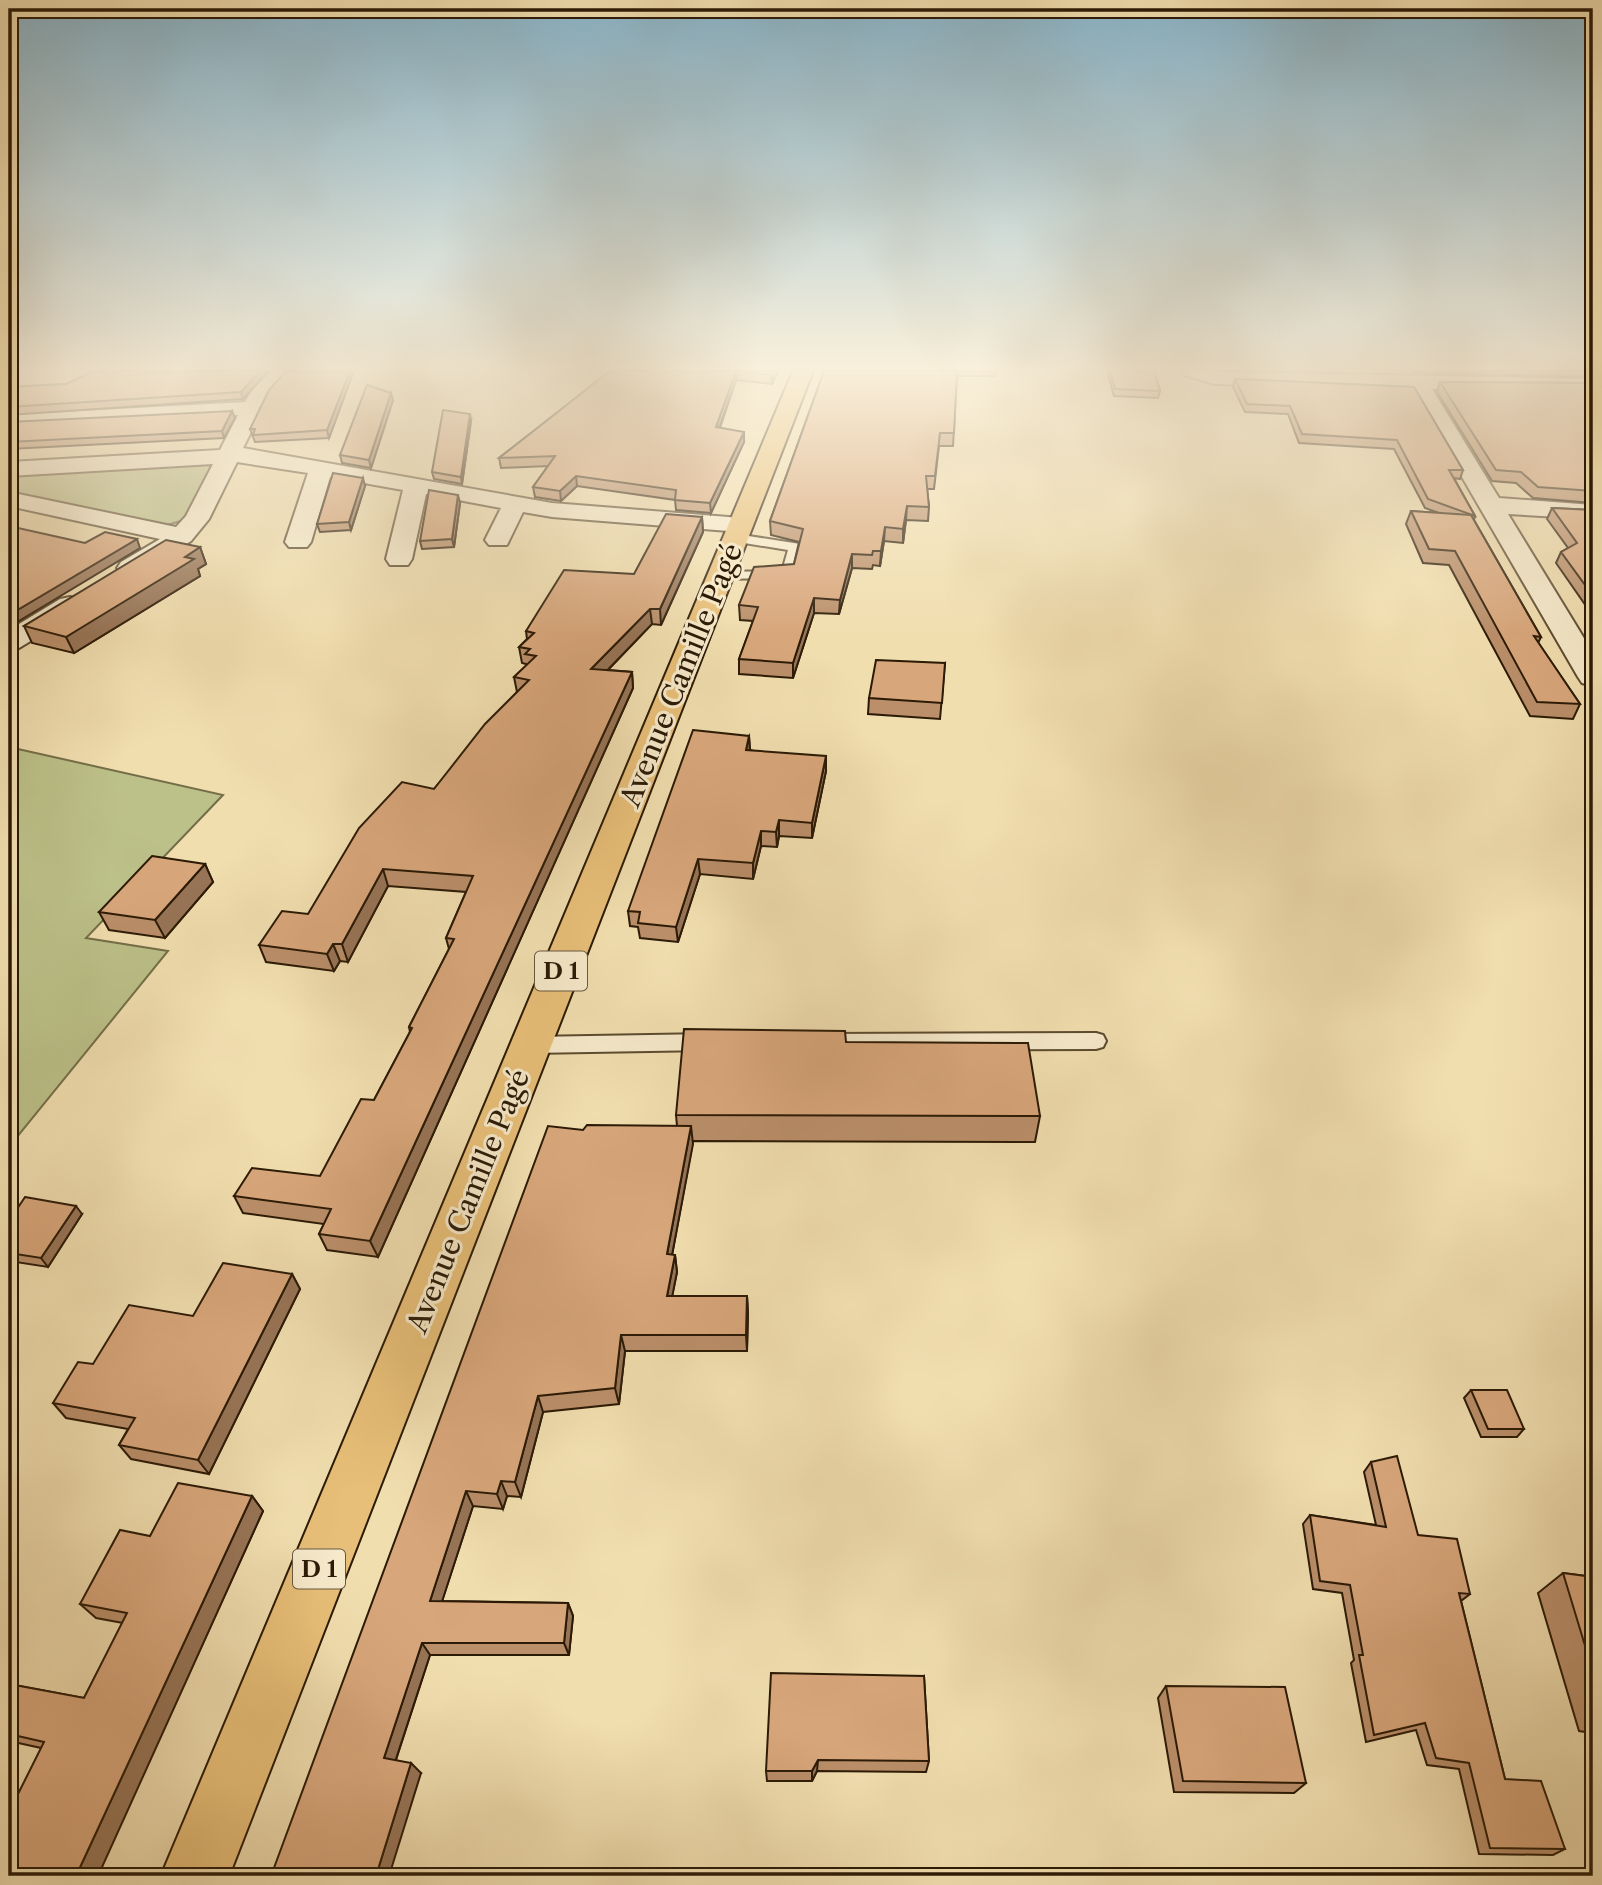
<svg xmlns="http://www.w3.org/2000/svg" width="1602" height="1885" font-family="'Libre Caslon Text',serif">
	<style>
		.green { fill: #bcc189; stroke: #746e48; stroke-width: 2 }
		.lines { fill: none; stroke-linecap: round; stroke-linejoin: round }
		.service-casing { stroke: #5c4b30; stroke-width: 4 }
		.minor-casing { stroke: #5c4b30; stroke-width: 4 }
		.primary-casing { stroke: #2b1a06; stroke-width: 4 }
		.service { fill: #f6eacb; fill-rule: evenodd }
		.minor { fill: #f6eacb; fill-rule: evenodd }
		.primary { fill: #e8bf78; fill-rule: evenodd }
		.wall { fill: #ba8f6a; stroke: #2b1a06; stroke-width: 2 }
		.shaded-wall { fill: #977456; stroke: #2b1a06; stroke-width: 2 }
		.building { fill: #d8a67b; stroke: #2b1a06; stroke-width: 2 }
		.labels { text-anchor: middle; stroke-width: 6; stroke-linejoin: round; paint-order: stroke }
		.shield { fill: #f6eacb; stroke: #685841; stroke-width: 2 }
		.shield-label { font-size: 23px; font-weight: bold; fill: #2b1a06 }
		.near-street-label { font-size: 28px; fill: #2b1a06; stroke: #f6eacb }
	</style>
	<rect width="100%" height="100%" fill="#f1deaf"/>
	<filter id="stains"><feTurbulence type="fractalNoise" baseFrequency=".00286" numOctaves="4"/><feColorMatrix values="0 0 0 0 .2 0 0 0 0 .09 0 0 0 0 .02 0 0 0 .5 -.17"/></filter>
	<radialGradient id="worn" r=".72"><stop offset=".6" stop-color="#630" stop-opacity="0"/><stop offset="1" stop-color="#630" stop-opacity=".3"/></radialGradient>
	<!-- green -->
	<g class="green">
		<polygon points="195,462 205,463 214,468 190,514 184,520 164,526 9,493 9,473"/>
		<polygon points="9,747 223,795 86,938 168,951 13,1142 9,1141"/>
	</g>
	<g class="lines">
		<!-- service casing -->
		<g class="service-casing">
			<g id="service">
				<polygon points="736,534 800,544 801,547 792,578 716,579 716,573 721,572 782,571 788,550 732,541 730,538"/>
				<polygon points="1096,1033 1103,1035 1106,1041 1103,1047 1096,1049 819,1050 812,1048 809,1042 812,1036 819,1034"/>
				<polygon points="709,1034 716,1036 719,1042 716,1048 709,1050 531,1053 524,1051 521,1045 524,1039 531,1037"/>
			</g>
		</g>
		<!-- minor casing -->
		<g class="minor-casing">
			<g id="minor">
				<polygon points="272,371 294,371 269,396 243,448 552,503 741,518 750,520 753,525 750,530 741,532 552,517 523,512 507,545 489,545 485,540 501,508 426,494 412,559 408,565 390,565 386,559 403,490 330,477 311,542 307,547 289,547 285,542 308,473 237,462 209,519 191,541 139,574 121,574 117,568 121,562 160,539 9,506 9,492 176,527 186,516 213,464 9,476 9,462 220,450 238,415 9,427 9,415 245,402 253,389"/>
				<polygon points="1181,371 1593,379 1593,391 1432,389 1499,498 1593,505 1593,519 1508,514 1593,653 1593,686 1582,683 1578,677 1411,389 1215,384 1184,375"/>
				<polygon points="70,597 80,599 84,605 80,611 19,648 9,651 9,630 60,599"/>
			</g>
		</g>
		<!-- primary casing -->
		<g class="primary-casing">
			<polygon id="primary" points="793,371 813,371 229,1876 161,1876"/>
		</g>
		<!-- service -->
		<use href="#service" class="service"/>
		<!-- minor -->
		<use href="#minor" class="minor"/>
		<!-- primary -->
		<use href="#primary" class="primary"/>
	</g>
	<!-- wall -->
	<g class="wall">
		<polygon points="95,371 268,371 243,399 9,415 9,387 66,384"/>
		<polygon points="610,371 778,371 772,384 736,380 720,428 744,442 711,513 676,510 675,500 577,486 561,501 535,497 533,487 548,466 501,468 499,458"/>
		<polygon points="824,371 996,371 995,376 957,376 953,446 939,446 934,489 927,489 929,507 928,521 906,520 903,543 884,541 880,566 873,565 872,569 852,568 839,614 814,613 793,678 739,674 739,659 753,621 740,620 739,605 794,564 799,542 771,535 770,521"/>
		<polygon points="1107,371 1154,371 1160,391 1158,398 1114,396"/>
		<polygon points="1414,371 1593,371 1593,377 1416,373"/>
		<polygon points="353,373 329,438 255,442 250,429"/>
		<polygon points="1235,379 1414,387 1463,470 1460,479 1454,478 1475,516 1474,520 1541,637 1538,643 1580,704 1573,719 1530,716 1449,565 1423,563 1406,524 1411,511 1439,513 1425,508 1394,449 1299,443 1288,414 1245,412 1233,387"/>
		<polygon points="1440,382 1593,383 1593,503 1533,498 1516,483 1492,481 1437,392"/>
		<polygon points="393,400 371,468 342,463 340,455"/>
		<polygon points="235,418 224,438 9,449 9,422"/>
		<polygon points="471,421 462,484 434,479 432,472"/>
		<polygon points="365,486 351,530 320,532 317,524"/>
		<polygon points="460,503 454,547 422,549 420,541"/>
		<polygon points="1552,508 1593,510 1593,616 1556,563 1561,552 1568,548 1547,519"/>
		<polygon points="702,517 703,532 661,625 652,624 608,670 632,672 633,688 378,1257 327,1250 319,1234 324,1224 243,1213 234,1196 320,1176 374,1100 410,1032 409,1027 449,949 446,938 466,892 388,886 348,962 340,961 334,971 266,962 259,945 308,914 434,789 517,692 514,677 527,665 526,664 522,663 519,647 527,639 526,631 634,574"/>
		<polygon points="200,547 206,564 198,569 200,576 74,653 32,643 24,626"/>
		<polygon points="945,663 940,719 868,714 869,698"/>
		<polygon points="749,736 750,750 826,771 812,838 779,836 777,847 761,846 753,879 700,874 678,942 640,938 638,927 630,926 628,911"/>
		<polygon points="205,864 213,882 165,938 109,930 99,912"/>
		<polygon points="846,1042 1040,1116 1035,1142 693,1141 672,1255 675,1255 677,1272 672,1296 747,1296 748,1313 747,1351 625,1351 619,1404 543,1412 521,1497 507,1496 503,1509 473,1506 442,1601 568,1603 573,1616 569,1655 430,1655 396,1760 421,1773 271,1876 583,1130 677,1126 676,1115"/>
		<polygon points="82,1214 48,1267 9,1261 9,1221"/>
		<polygon points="292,1274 300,1289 209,1474 131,1459 119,1445 128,1429 66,1418 53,1403 93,1364 193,1316"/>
		<polygon points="1471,1390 1524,1429 1517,1437 1481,1437 1464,1398"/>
		<polygon points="1371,1462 1418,1535 1470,1594 1461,1601 1505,1779 1565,1849 1553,1855 1479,1854 1459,1769 1427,1765 1416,1730 1366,1742 1351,1663 1354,1660 1342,1593 1313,1589 1303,1524 1310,1515 1376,1525 1364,1472"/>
		<polygon points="252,1496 263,1511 113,1841 41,1748 9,1741 9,1684 84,1698 123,1623 96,1618 80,1604 150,1536"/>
		<polygon points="1563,1573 1593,1577 1593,1733 1579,1731 1538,1593"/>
		<polygon points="924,1676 929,1761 926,1772 817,1771 812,1781 767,1781 766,1771"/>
		<polygon points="1166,1686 1306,1783 1294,1793 1174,1792 1158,1698"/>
	</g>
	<!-- shaded-wall -->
	<g class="shaded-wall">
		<polygon points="260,371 268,371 243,399 241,392"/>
		<polygon points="350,371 353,371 353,373 329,438 327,430"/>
		<polygon points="736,371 736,380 716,437 716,427"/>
		<polygon points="774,371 778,371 772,384 772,375"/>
		<polygon points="391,393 393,400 371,468 369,460"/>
		<polygon points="232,411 235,418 224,438 222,431"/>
		<polygon points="470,414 471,421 462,484 461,477"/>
		<polygon points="744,432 744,442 711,513 710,503"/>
		<polygon points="576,476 577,486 561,501 560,491"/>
		<polygon points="363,478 365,486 351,530 349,522"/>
		<polygon points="458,495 460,503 454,547 452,539"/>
		<polygon points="907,506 906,520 903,543 903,529"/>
		<polygon points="702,517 703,532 661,625 660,609"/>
		<polygon points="885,527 884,541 880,566 881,551"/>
		<polygon points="137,539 140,548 9,627 9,615"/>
		<polygon points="200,547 206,564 198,569 200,576 74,653 66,637"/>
		<polygon points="852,554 852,568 839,614 840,600"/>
		<polygon points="814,598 814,613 793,678 793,663"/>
		<polygon points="650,609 652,624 593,685 591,669"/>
		<polygon points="632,672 633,688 378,1257 370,1241"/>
		<polygon points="749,736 750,751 746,750"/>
		<polygon points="826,756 826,771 812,838 812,823"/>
		<polygon points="779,820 779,836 777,847 776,832"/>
		<polygon points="761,831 761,846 753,879 753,863"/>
		<polygon points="698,859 700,874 678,942 676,927"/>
		<polygon points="205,864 213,882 165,938 155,920"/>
		<polygon points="383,869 388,886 348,962 342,944"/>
		<polygon points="333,944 340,961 334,971 327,954"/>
		<polygon points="691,1126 693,1144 669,1271 667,1254"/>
		<polygon points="76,1206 82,1214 48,1267 41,1258"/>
		<polygon points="675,1255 677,1272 669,1313 667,1296"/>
		<polygon points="292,1274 300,1289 209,1474 198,1460"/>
		<polygon points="747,1296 748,1313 747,1351 746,1335"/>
		<polygon points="621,1335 625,1351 619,1404 615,1388"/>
		<polygon points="538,1396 543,1412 521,1497 515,1482"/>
		<polygon points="501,1481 507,1496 503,1509 497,1494"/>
		<polygon points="466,1491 473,1506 438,1614 430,1601"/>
		<polygon points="252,1496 263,1511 98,1876 76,1876"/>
		<polygon points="568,1603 573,1616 569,1655 564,1643"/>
		<polygon points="422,1643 430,1655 393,1768 384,1758"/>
		<polygon points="818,1760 817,1771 812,1781 812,1771"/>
		<polygon points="411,1763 421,1773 389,1876 376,1876"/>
	</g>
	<!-- building -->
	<g class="building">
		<polygon points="95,371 260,371 241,392 9,407 9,387 66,384"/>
		<polygon points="286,371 350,371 327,430 253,435 255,429 250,429 269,390"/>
		<polygon points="610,371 736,371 716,427 744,432 710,503 675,500 676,490 576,476 560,491 533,487 555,456 499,458"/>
		<polygon points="740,371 774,371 772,375"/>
		<polygon points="824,371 957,371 954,433 940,433 935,476 926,476 929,507 907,506 903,529 885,527 881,551 873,551 872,555 852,554 840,600 814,598 793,663 739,659 758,607 739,605 754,567 794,564 803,529 770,521"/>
		<polygon points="1110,371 1154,371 1160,391 1115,389"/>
		<polygon points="1235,379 1414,387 1463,470 1449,470 1475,516 1428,499 1397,440 1302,434 1290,406 1247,404"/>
		<polygon points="1440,382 1593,383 1593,491 1538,487 1521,472 1496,470"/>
		<polygon points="367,385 391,393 369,460 340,455"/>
		<polygon points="443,410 470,414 461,477 432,472"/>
		<polygon points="232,411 222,431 9,442 9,422"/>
		<polygon points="333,473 363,478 349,522 317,524"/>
		<polygon points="429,490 458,495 452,539 420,541"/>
		<polygon points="1552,508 1593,510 1593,596 1561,552 1577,543"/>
		<polygon points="1411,511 1471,515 1541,637 1534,636 1580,704 1537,702 1455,551 1429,549"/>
		<polygon points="666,514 702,517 660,609 650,609 591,669 632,672 370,1241 319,1234 331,1209 234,1196 252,1168 320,1176 361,1099 374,1100 412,1028 409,1027 454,939 446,938 473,876 383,869 342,944 333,944 327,954 259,945 282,911 308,914 359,828 402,782 434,789 485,724 529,680 514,677 536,656 525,654 530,649 519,647 534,633 526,631 564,570 634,574"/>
		<polygon points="9,526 85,543 105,532 137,539 9,615"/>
		<polygon points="166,540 200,547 185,557 194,559 66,637 24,626"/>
		<polygon points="876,660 945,663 942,703 869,698"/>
		<polygon points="693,730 749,736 746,750 826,756 812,823 779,820 776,832 761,831 753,863 698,859 676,927 638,923 640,912 628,911"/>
		<polygon points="152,856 205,864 155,920 99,912"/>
		<polygon points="684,1029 845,1031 846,1042 1028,1043 1040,1116 676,1115"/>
		<polygon points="587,1125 691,1126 667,1254 675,1255 667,1296 747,1296 746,1335 621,1335 615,1388 538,1396 515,1482 501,1481 497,1494 466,1491 430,1601 568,1603 564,1643 422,1643 384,1758 411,1763 376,1876 271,1876 548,1126 583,1130"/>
		<polygon points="25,1197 76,1206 41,1258 9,1253 9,1221"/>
		<polygon points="223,1263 292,1274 198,1460 119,1445 135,1418 53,1403 78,1362 93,1364 129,1305 193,1316"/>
		<polygon points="1471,1390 1507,1390 1524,1429 1488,1429"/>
		<polygon points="1397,1456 1418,1535 1457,1539 1470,1594 1459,1593 1505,1779 1541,1781 1565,1849 1490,1848 1469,1763 1436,1758 1425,1723 1374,1735 1359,1655 1363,1655 1350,1585 1320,1581 1310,1515 1386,1527 1371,1462"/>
		<polygon points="178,1483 252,1496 76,1876 9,1876 9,1812 44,1742 9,1734 9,1684 84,1698 127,1613 80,1604 120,1530 150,1536"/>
		<polygon points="1563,1573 1593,1577 1593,1672"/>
		<polygon points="771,1673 924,1676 929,1761 818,1760 812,1771 766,1771"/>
		<polygon points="1166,1686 1285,1687 1306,1783 1183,1781"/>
	</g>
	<!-- sky -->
	<linearGradient id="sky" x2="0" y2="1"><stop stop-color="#89b7ce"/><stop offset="0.58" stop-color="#f9f0db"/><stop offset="1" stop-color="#f9f0db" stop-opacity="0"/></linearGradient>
	<rect width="1602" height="635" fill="url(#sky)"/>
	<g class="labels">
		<!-- shield labels -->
		<g class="shield">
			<rect x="535" y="951.5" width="52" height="39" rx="5"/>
			<rect x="293" y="1549.5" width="52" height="39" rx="5"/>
		</g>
		<g class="shield-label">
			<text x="561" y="979">D 1</text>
			<text x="319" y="1577">D 1</text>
		</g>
		<!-- near-street labels -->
		<g class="near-street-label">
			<text transform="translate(681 675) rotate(-68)" y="10">Avenue Camille Pagé</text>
			<text transform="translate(468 1201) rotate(-68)" y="10">Avenue Camille Pagé</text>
		</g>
	</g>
	<!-- margin -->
	<rect width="1602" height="1885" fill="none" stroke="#f1deaf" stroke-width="35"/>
	<rect x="10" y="10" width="1581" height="1864" fill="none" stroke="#2b1a06" stroke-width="3.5"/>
	<rect x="18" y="18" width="1567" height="1850" fill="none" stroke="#2b1a06" stroke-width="2"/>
	<rect width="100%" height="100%" filter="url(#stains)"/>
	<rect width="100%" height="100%" fill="url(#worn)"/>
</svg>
